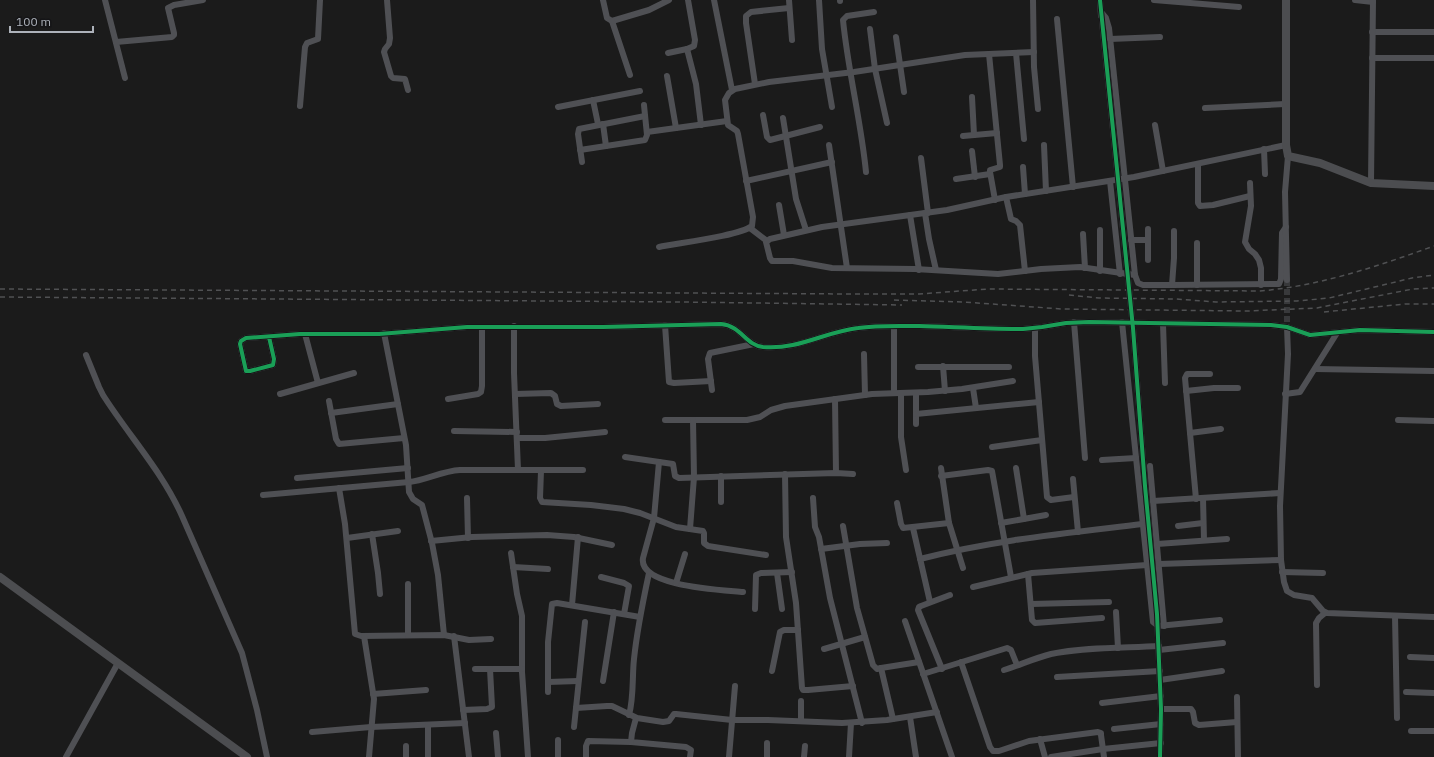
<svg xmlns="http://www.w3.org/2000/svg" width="1434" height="757" font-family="'IBM Plex Sans',sans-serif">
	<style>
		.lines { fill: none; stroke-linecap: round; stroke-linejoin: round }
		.minor-tunnel { stroke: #38393b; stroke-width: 6; stroke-dasharray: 6 3; stroke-linecap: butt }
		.minor { stroke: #4f5054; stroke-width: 6 }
		.major { stroke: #4c4d50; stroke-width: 8 }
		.rail { stroke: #505153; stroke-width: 1.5; stroke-dasharray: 5 4; stroke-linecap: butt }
		.minor-bridge { stroke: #4f5054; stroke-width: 6 }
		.cycleway-casing { stroke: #151517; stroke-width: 6 }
		.cycleway { stroke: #1a9f57; stroke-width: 4 }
	</style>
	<rect width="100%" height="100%" fill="#1b1b1b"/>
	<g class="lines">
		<!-- minor-tunnel -->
		<polyline class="minor-tunnel" points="1287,280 1287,327"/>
		<!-- minor -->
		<g class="minor">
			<polyline points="105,0 125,78"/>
			<polyline points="387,0 390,38 389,44 385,49 384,52 391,76 393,78 405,79 408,90"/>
			<polyline points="603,0 607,18 612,21 649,10 669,0"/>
			<polyline points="714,0 732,90"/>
			<polyline points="789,0 792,40"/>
			<polyline points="819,0 822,49 832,107"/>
			<polyline points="840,0 840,1"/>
			<polyline points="1033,0 1034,67 1038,109"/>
			<polyline points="1100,0 1101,16"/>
			<polyline points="1154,0 1239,7"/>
			<polyline points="1355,0 1373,2"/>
			<polyline points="1101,12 1106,18 1109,28 1135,275 1138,283 1143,285 1172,285 1279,284 1281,279 1282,233 1286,227"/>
			<polyline points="1057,19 1073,187"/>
			<polyline points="612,21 630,75"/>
			<polyline points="870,29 875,69 887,123"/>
			<polyline points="1372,32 1434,32"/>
			<polyline points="896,37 904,92"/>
			<polyline points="1110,39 1160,37"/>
			<polyline points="116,42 172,37 174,35 174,33 168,8 174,5 203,0"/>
			<polyline points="687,49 696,84 701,125"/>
			<polyline points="668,53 687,49 694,46 695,40 688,0"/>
			<polyline points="1016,53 1024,139"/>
			<polyline points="989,54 1000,165 1000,167 990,170 990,172 995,200"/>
			<polyline points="1372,58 1434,58"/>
			<polyline points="667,76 676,128"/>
			<polyline points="755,84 746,23 746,16 751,12 789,8"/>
			<polyline points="972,97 974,135"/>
			<polyline points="593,100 598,124"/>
			<polyline points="300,106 305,47 307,43 318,39 320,0"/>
			<polyline points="558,107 640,91"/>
			<polyline points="1205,108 1285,104"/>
			<polyline points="763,115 767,137 770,140 820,127"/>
			<polyline points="783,118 796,199 806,230"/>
			<polyline points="603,124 606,146"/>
			<polyline points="1155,125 1163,171"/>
			<polyline points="647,132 727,121"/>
			<polyline points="963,136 997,133"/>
			<polyline points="829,145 847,268"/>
			<polyline points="1044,145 1046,191"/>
			<polyline points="1264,149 1265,174"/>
			<polyline points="580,150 645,140 647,135 644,105"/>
			<polyline points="972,151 975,177"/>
			<polyline points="921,158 928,213"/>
			<polyline points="582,162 578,134 579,129 645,116"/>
			<polyline points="1198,164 1198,203 1200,206 1213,205 1250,196"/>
			<polyline points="1023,167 1025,194"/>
			<path d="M866,172c-5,-51 -18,-101 -23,-152l4,-4 27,-4"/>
			<polyline points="956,179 990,174"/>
			<polyline points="746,181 832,162"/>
			<polyline points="1110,181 1120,274"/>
			<polyline points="1250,183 1251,206 1245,242 1249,249 1255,254 1259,260 1261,268 1261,285"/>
			<polyline points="1371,183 1373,0"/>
			<polyline points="1006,197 1011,219 1016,221 1020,225 1025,271"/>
			<polyline points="779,205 784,235"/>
			<polyline points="925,213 929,239 936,270"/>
			<polyline points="910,215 919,270"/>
			<polyline points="750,228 767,241"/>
			<polyline points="1100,230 1100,271"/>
			<polyline points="1083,234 1085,268"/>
			<polyline points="1131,240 1147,240"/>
			<polyline points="1197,243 1197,285"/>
			<path d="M659,247c19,-4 80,-11 93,-21l1,-9 -15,-83 -1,-3 -9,-6 -3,-25 4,-7 6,-4 34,-7 85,-10 111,-17 69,-3"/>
			<polyline points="1148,260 1148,229"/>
			<polyline points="1135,275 1080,267 1041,269 998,274 915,269 832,268 793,261 772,261 770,258 766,242 770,239 822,227 947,210 1006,197 1134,177 1286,145"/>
			<polyline points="1287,280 1285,192 1288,156"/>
			<polyline points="1172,285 1174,258 1174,231"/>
			<polyline points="1074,322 1085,458"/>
			<polyline points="1122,322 1153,622 1158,626 1220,620"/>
			<polyline points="1163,324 1165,383"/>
			<polyline points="665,325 669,382 674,383 711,381"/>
			<polyline points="514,326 514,373 518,470"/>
			<polyline points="894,326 894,393"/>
			<polyline points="1287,327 1288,354 1280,506 1281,560 1284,582 1287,591 1294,595 1312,598 1323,611 1327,613 1434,617"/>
			<polyline points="1035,328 1035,356 1047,497 1051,500 1074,497"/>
			<polyline points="384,333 406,445 409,492 413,499 422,505 432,543 438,575 444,635"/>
			<polyline points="305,334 318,383"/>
			<path d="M269,337l5,22 -1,6 -23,6h-4l-6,-27 1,-3 5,-3 54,-4h79l88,-7h136l118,-3c21,2 24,21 42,23 36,3 61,-15 95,-19 20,-3 41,-2 61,-2 35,1 70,3 104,3l19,-2 24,-4 23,-1 182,3 16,2 23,8 50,-5 74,2"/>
			<polyline points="864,354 865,395"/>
			<path d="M86,355l13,32 4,8c26,41 59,76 79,121l60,137 15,57 10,47"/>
			<polyline points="943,366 945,391"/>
			<polyline points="918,367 1009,367"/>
			<polyline points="1315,369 1434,371"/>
			<polyline points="973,388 976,408"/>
			<polyline points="712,390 708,359 710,353 754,344"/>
			<polyline points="1186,391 1214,388 1238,388"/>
			<polyline points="901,393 901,437 906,470"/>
			<polyline points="916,393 916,424"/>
			<polyline points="280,394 354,373"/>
			<polyline points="515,394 551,393 555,396 557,404 561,406 598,404"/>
			<polyline points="1285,394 1300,392 1337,333"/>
			<polyline points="448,399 478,394 481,392 482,386 482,327"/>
			<polyline points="835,399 836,473"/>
			<polyline points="329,401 336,439 339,444 404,438"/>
			<polyline points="331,413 398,404"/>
			<polyline points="916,414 1039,402"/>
			<polyline points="665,420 747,420 760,417 771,410 785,406 872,394 928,392 962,389 1013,381"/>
			<polyline points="1398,420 1434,421"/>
			<polyline points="454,431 517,432"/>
			<polyline points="1190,433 1221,429"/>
			<polyline points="517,438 545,438 605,432"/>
			<polyline points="992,447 1042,440"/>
			<polyline points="625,457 673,464 675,476 679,478 836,473 853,474"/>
			<polyline points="1102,460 1136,458"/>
			<path d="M659,462l-5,56 -11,40c-5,29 81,32 100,34"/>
			<polyline points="1150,466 1164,626"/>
			<polyline points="941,468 949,523 963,568"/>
			<polyline points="1016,468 1024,519"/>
			<polyline points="541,471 540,498 542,502 591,505 624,509 640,513 676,527 703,531 704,533 704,543 708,546 766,555"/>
			<polyline points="785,474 786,537 796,603 802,688 803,690 808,690 853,686"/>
			<polyline points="941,476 988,470 992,471 1011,577"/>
			<polyline points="297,478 408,468"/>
			<polyline points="1073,479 1078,532"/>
			<polyline points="339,488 345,524 355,634 361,636 444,635 469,640 491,639"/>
			<path d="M263,495l146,-13c17,-2 33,-11 51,-12h123"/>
			<polyline points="467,498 468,538"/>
			<polyline points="813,498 815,527 819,537 830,598 862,723"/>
			<polyline points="1203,498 1204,540"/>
			<polyline points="1196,499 1185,378 1187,374 1210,374"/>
			<polyline points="1153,501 1280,493"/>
			<polyline points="721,502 721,476"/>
			<polyline points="897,503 901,524 903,528 949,523"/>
			<polyline points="1001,523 1046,515"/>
			<polyline points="843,526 857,608 873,665 877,669 881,668 919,662"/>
			<polyline points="1178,526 1203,523"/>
			<polyline points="913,528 930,602"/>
			<polyline points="690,529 694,477 693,420"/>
			<polyline points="372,534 378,573 380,594"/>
			<polyline points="347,538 398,531"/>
			<polyline points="431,541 472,537 547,535 574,537 612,545"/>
			<polyline points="1157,544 1227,539"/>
			<polyline points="821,549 860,544 887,543"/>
			<polyline points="511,553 517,594 522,616 522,672 528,757"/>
			<path d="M920,559c73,-19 148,-26 222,-35"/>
			<polyline points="1159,564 1281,560"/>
			<polyline points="513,567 548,569"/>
			<polyline points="1282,572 1323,573"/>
			<polyline points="777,573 782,609"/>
			<polyline points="1028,574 1032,620 1035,623 1102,618"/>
			<polyline points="601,577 624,583 629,586 624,614"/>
			<polyline points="676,583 685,554"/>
			<polyline points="408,584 408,635"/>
			<polyline points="973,587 1032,573 1147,565"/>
			<polyline points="1031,604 1109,602"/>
			<polyline points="572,605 578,537"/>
			<polyline points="755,609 756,575 761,573 792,572"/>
			<polyline points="1116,612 1118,648"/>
			<polyline points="1157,614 1161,709 1160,757"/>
			<polyline points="1395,616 1397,718"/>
			<polyline points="905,621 952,757"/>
			<polyline points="364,636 374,699 369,757"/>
			<polyline points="454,636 469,757"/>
			<polyline points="824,649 865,637"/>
			<polyline points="1159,650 1223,643"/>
			<polyline points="1410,657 1434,658"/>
			<polyline points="961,662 990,747 993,751 999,751 1029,741 1098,732 1101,733 1101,735 1104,757"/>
			<polyline points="881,668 893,719"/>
			<polyline points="475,669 522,669"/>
			<polyline points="942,669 918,610 919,607 921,606 950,595"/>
			<path d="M1004,670c16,-5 31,-12 47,-16 33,-7 74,-6 108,-8"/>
			<polyline points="772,671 780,632 784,630 798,630"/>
			<polyline points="923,674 1007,648 1011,650 1017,665"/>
			<polyline points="1057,677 1160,671"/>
			<polyline points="1160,680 1222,671"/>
			<polyline points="603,681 614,612"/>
			<polyline points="548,682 578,681"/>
			<polyline points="1317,685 1316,623 1319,618 1325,613"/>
			<polyline points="548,692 548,642 552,604 557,603 640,617"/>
			<polyline points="1406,692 1434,693"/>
			<polyline points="373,694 426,690"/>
			<polyline points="1237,697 1238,757"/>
			<polyline points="801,701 801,721"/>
			<polyline points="1102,703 1161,696"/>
			<polyline points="576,708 607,706 612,706 637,718 663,722 669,721 674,714 676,714 732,720 768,720 842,723 887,720 937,712"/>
			<polyline points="1161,709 1191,709 1193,712 1195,723 1199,725 1237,722"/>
			<polyline points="463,710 487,709 492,707 490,669"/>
			<path d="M629,715c5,-18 3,-38 5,-56 3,-29 9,-58 15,-86"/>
			<polyline points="910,717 916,757"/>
			<polyline points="636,718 632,733 631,742 686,747 691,750 690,757"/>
			<polyline points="574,727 585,622"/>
			<polyline points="1114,729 1161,724"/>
			<polyline points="1411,731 1434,731"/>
			<polyline points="312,732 371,727 465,723"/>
			<polyline points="496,733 498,757"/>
			<polyline points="1040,739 1045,757"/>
			<polyline points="406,746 406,757"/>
			<polyline points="66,757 118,663"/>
			<polyline points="428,757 428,725"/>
			<polyline points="558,757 558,740"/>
			<polyline points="586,757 586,746 588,741 631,742"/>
			<polyline points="729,757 735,686"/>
			<polyline points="767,757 767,743"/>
			<polyline points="804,757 805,746"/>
			<polyline points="849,757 851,723"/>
			<polyline points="1051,757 1103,749 1161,743"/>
		</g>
		<!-- major -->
		<g class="major">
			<polyline points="1286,0 1286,145 1288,156 1320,163 1371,183 1434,186"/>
			<polyline points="0,577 247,757"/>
		</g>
		<!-- rail -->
		<g class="rail">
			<path d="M0,289l853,5h66l69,-5 272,2c60,-5 118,-25 174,-45"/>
			<polyline points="1069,295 1099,298 1176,299 1216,302 1297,301 1329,298 1412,278 1434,275"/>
			<polyline points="0,297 683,302 902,305"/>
			<polyline points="894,300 964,302 1062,309 1247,311 1317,308 1413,289 1434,288"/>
			<polyline points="1324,312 1405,304 1434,304"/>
		</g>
		<!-- minor-bridge -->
		<polyline class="minor-bridge" points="1102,21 1133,328 1145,486 1157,614"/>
		<!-- cycleway casing -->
		<g class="cycleway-casing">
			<g id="cycleway">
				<polyline points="1100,0 1133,328 1145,486 1157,614 1161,709 1160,757"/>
				<path d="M269,337l5,22 -1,6 -23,6h-4l-6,-27 1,-3 5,-3 54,-4h79l88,-7h136l118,-3c21,2 24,21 42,23 36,3 61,-15 95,-19 20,-3 41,-2 61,-2 35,1 70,3 104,3l19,-2 24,-4 23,-1 182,3 16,2 23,8 50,-5 74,2"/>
			</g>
		</g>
		<!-- cycleway -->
		<use href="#cycleway" class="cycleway"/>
	</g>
	<!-- scale -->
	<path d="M10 26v6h83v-6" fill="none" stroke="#adb2ba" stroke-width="2"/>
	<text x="16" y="26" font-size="12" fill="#adb2ba" stroke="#151517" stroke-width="3" paint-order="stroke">100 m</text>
</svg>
